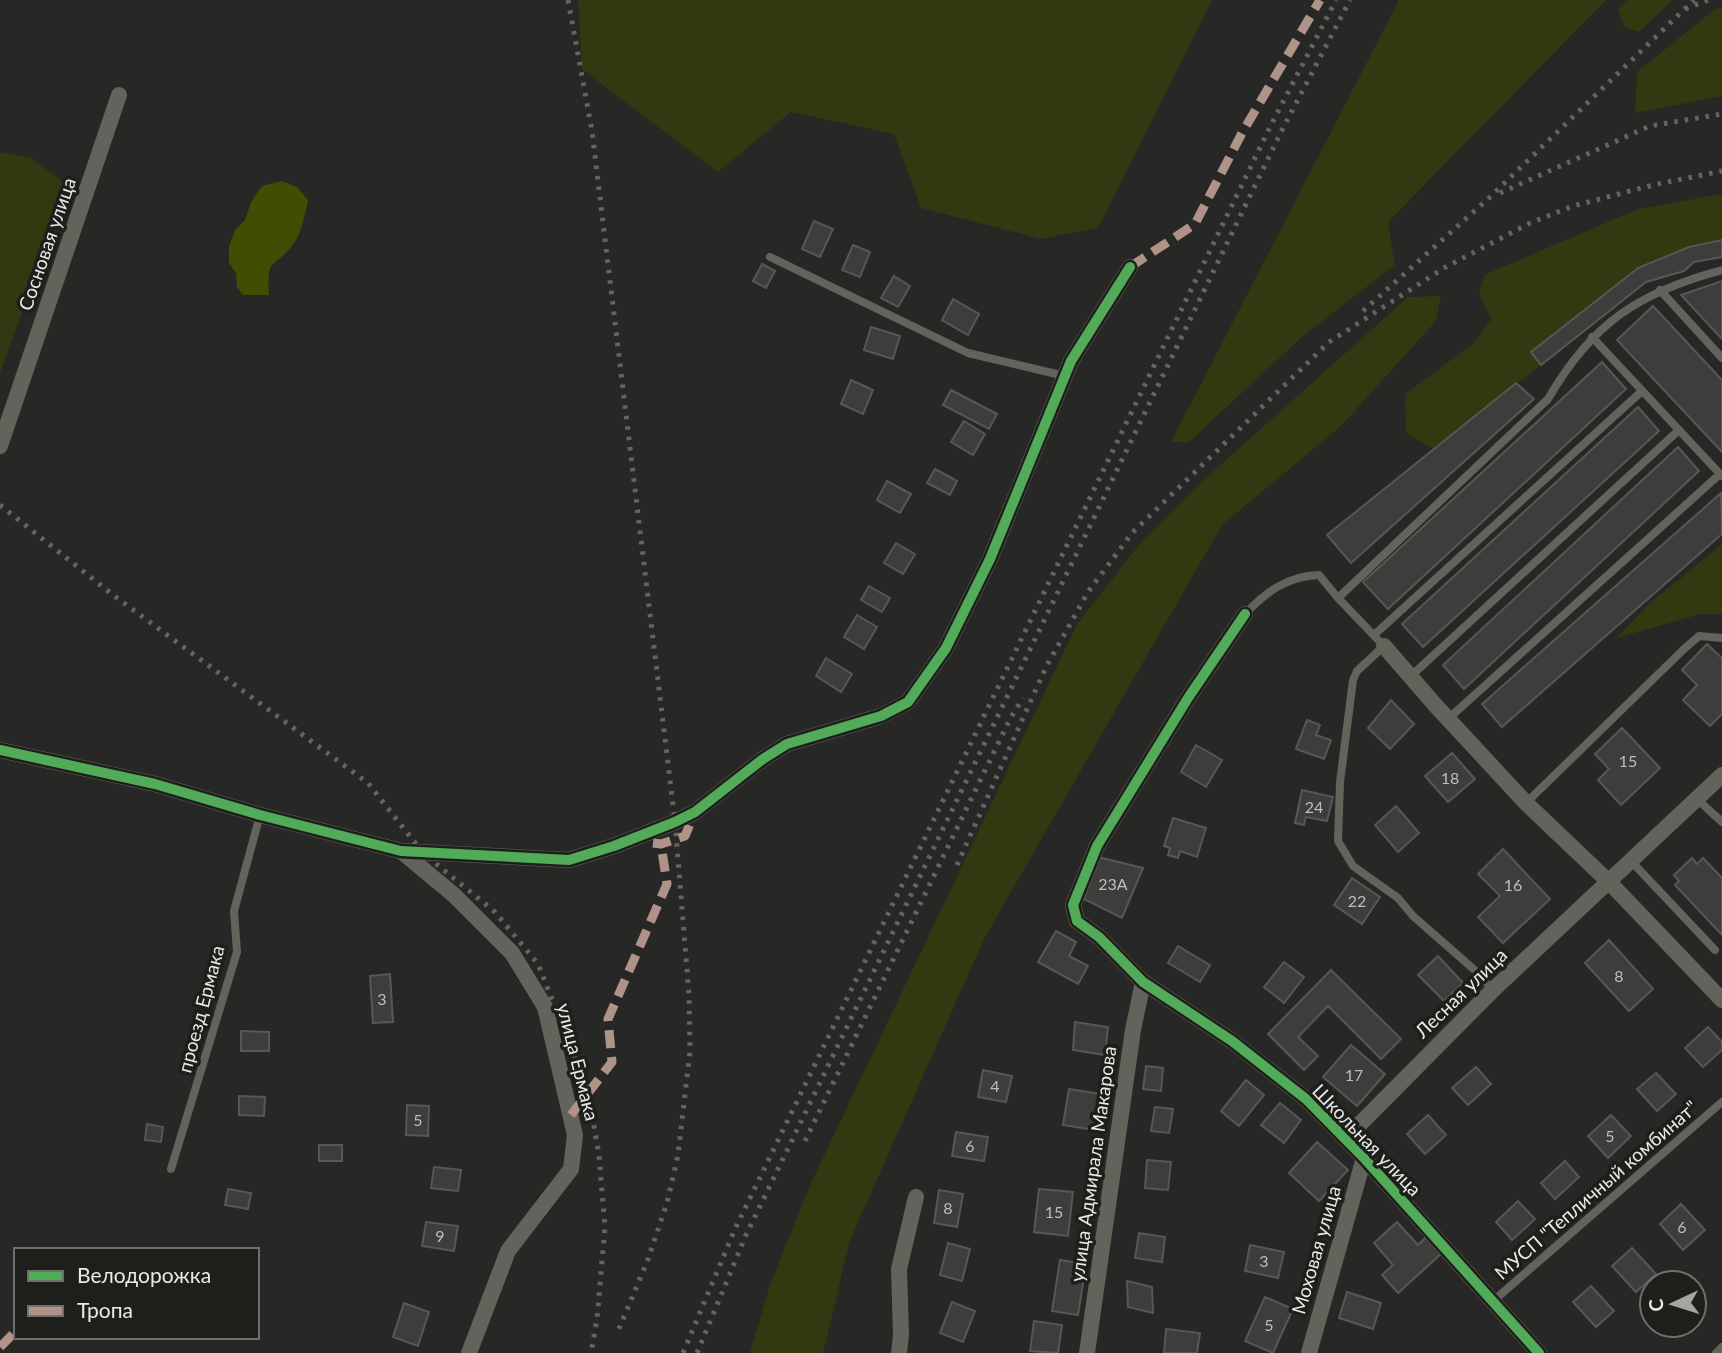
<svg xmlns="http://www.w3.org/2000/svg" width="1722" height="1353" font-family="Lato,sans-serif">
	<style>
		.green { fill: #323810 }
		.water { fill: #434c03 }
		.building { fill: #3d3d3c; stroke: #575756; stroke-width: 2 }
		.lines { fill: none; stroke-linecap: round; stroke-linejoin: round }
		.lane { stroke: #62635b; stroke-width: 8 }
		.street { stroke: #62635b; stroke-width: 16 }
		.rail { stroke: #646562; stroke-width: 5; stroke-dasharray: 3.5 7; stroke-linecap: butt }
		.quiet { stroke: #af9288; stroke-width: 9; stroke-dasharray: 18 9; stroke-linecap: butt }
		.cycleway-casing { stroke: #1e1e1b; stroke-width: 15 }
		.cycleway { stroke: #51ab58; stroke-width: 10 }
		.labels { text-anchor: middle; stroke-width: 7; stroke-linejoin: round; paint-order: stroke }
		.number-label { font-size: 16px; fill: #bebebc }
		.street-label { font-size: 19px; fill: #e9e9e7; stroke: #1e1e1b }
	</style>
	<rect width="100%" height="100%" fill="#272726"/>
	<!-- green -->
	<g class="green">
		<polygon points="578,0 1212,0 1098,228 1041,239 921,208 894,134 791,112 718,172 582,69"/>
		<polygon points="1399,0 1606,0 1388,222 1395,265 1303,336 1189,442 1171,442"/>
		<polygon points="1627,0 1672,0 1639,32 1624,27 1618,9"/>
		<polygon points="1722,7 1722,96 1635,113 1637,72 1714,10"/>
		<polygon points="0,152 31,158 68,186 0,373"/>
		<polygon points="1722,194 1722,240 1689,247 1638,268 1531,352 1541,365 1433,449 1406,433 1405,394 1474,343 1491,319 1479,293 1484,275 1638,209"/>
		<polygon points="1441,296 1436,321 1341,426 1222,525 984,939 850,1240 823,1353 750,1353 770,1285 811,1183 1077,624 1142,541 1199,484 1408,297"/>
		<polygon points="1722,544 1722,614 1701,614 1617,638 1649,604"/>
	</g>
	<!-- water -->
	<path class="water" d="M282,181l15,6 11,13c-3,13 -6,32 -14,43 -19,27 -28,11 -25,52h-26l-6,-8 -1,-14 -7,-10v-16l6,-17 10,-10 6,-18 11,-16z"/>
	<!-- building -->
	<g class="building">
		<polygon points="814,221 833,229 820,257 802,249"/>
		<polygon points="1722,240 1722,257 1694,262 1684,271 1646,282 1541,365 1531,352 1638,268 1689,247"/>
		<polygon points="853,245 870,252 860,277 842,270"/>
		<polygon points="762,264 775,271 766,288 753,281"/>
		<polygon points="894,276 910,286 898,307 881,298"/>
		<polygon points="1722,281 1722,339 1681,295"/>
		<polygon points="953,299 979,314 968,335 942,320"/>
		<polygon points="1653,306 1722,380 1722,452 1617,340"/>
		<polygon points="871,327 900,336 893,359 864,350"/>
		<polygon points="1602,362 1626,389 1388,609 1363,582"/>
		<polygon points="851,380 873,390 863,414 841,404"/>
		<polygon points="1516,383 1534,399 1351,563 1327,535"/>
		<polygon points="951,390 997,414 989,429 943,405"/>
		<polygon points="1638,407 1659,431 1423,647 1402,624"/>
		<polygon points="964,421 985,434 973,455 951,442"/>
		<polygon points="1678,447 1699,471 1464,689 1443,665"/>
		<polygon points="935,469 957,481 950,495 927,483"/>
		<polygon points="887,481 911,494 900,513 877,500"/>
		<polygon points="1721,493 1722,534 1502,727 1482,704"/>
		<polygon points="896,543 915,554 903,574 884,563"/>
		<polygon points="869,586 890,598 882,612 861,600"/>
		<polygon points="857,615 877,627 864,649 844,637"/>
		<polygon points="1707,644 1722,658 1722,714 1710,726 1683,700 1697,685 1682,670"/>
		<polygon points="826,658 852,674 841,692 816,676"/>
		<polygon points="1391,700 1414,724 1390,749 1368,728"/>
		<polygon points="1307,720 1320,725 1316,735 1331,740 1324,759 1296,749"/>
		<polygon points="1622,728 1660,768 1621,805 1598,780 1609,769 1595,754"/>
		<polygon points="1196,745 1222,760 1206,787 1181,772"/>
		<polygon points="1452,753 1475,779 1448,802 1425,776"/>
		<polygon points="1302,790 1333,797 1327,821 1306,817 1304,825 1295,823"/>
		<polygon points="1396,806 1419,833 1398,852 1375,825"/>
		<polygon points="1173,818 1206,828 1197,857 1180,851 1178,858 1168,855 1170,848 1164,846"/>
		<polygon points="1503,849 1550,899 1503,943 1478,917 1500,896 1478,874"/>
		<polygon points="1098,857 1143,868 1122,918 1084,899"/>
		<polygon points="1692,858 1697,864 1703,858 1722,878 1722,935 1675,885 1679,881 1674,875"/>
		<polygon points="1352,878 1380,897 1362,924 1334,905"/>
		<polygon points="1056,931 1076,942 1069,956 1088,966 1078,984 1038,962"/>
		<polygon points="1609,940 1653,989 1629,1011 1585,963"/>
		<polygon points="1178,946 1210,965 1200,982 1168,963"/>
		<polygon points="1438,956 1463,983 1444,1001 1418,975"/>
		<polygon points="1284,962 1304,977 1284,1003 1264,987"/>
		<polygon points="1331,970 1401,1039 1381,1059 1328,1006 1298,1037 1318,1056 1304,1070 1268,1034"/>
		<polygon points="390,974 393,1022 373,1023 370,976"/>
		<polygon points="1075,1022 1108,1027 1105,1055 1073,1050"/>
		<polygon points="1708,1027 1722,1042 1722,1050 1703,1067 1685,1048"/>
		<polygon points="241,1031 269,1032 269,1051 241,1051"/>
		<polygon points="1351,1045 1385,1074 1357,1106 1323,1077"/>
		<polygon points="1146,1066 1163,1068 1161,1091 1143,1089"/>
		<polygon points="1476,1067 1491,1084 1468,1105 1452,1088"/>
		<polygon points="983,1070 1012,1076 1006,1102 978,1097"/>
		<polygon points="1656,1073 1676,1094 1657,1111 1637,1089"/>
		<polygon points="1246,1080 1264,1095 1239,1126 1221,1111"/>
		<polygon points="1069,1089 1101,1094 1095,1130 1063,1125"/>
		<polygon points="239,1096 265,1097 264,1116 239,1115"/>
		<polygon points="1280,1103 1301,1120 1284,1143 1261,1125"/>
		<polygon points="407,1105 429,1106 428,1136 406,1135"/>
		<polygon points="1155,1107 1173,1109 1169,1133 1151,1131"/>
		<polygon points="1428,1115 1446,1135 1425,1154 1407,1134"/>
		<polygon points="1611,1115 1631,1136 1608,1158 1588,1136"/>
		<polygon points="147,1124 163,1127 161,1142 145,1140"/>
		<polygon points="956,1132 988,1137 984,1161 952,1156"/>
		<polygon points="1317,1142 1348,1170 1319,1201 1289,1173"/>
		<rect x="319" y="1145" width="23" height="16"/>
		<polygon points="1147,1160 1171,1162 1168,1190 1145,1188"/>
		<polygon points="1565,1161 1579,1177 1555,1199 1541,1183"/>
		<polygon points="434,1167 461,1170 458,1191 431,1188"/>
		<polygon points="228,1189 251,1193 248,1209 225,1205"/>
		<polygon points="1039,1189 1073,1192 1068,1236 1034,1232"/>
		<polygon points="939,1190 963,1194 957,1227 934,1223"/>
		<polygon points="1518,1201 1535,1219 1512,1240 1496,1222"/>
		<polygon points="1681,1204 1705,1230 1683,1250 1660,1224"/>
		<polygon points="426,1222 458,1226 454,1251 422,1246"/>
		<polygon points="1397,1222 1418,1245 1426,1237 1441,1254 1398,1293 1382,1275 1393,1265 1374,1243"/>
		<polygon points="1139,1233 1165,1237 1162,1262 1135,1258"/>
		<polygon points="948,1243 970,1249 962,1281 940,1275"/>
		<polygon points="1250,1245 1284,1252 1278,1278 1245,1271"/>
		<polygon points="1632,1248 1656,1274 1636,1292 1612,1266"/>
		<polygon points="1060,1260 1086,1264 1078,1315 1052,1311"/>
		<polygon points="1127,1281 1152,1287 1153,1313 1128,1307"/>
		<polygon points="1591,1286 1614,1311 1596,1327 1573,1302"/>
		<polygon points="1347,1292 1381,1303 1373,1329 1339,1318"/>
		<polygon points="1265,1297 1293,1309 1273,1353 1245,1341"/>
		<polygon points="952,1302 975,1311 963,1342 940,1333"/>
		<polygon points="404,1303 429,1312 418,1346 393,1337"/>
		<polygon points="1034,1321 1062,1325 1058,1353 1030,1351"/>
		<polygon points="1166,1329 1200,1333 1197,1353 1164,1353"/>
	</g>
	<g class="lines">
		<!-- lane -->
		<g class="lane">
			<polyline points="770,257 968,353 1065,376"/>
			<polyline points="1660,290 1722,358"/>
			<polyline points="1592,337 1722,476"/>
			<polyline points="1338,598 1384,646 1357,671 1353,680 1340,782 1338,841 1353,866 1398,898 1413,916 1478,973 1493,990"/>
			<path d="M1245,614c21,-22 42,-38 74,-39l19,23 210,-199c44,-76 91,-107 174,-129"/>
			<polyline points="1374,635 1642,391"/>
			<polyline points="1411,676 1679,430"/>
			<polyline points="1448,719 1720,474"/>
			<polyline points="1697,799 1722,822"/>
			<polyline points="1526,803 1684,649 1699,636 1722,638"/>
			<polyline points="1631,861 1715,950"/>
			<polyline points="171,1169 237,952 234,911 260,815"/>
			<polyline points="1492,1302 1722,1102"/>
			<polyline points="1716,1353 1722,1347"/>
		</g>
		<!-- street -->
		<g class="street">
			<polyline points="0,446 119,95"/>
			<polyline points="1245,614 1188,698 1097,846 1073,905 1077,921 1099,937 1143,982 1232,1041 1306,1099 1364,1158 1539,1353"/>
			<polyline points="1384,646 1436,706 1526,803 1610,883 1722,1000"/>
			<polyline points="0,750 155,784 260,815 401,851 569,860 614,846 675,822 695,812 763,759 787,744 881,716 908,702 946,648 990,559 1071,361 1130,267"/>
			<polyline points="401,851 454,895 512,953 545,1007 575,1135 571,1169 508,1251 469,1353"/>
			<polyline points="1346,1138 1493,990 1722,775"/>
			<polyline points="899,1353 901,1335 899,1269 916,1197"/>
			<polyline points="1087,1353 1133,1030 1143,982"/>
			<polyline points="1309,1353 1364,1158"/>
		</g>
		<!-- rail -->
		<g class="rail">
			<polyline points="568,0 592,131 675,822 689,995 690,1051 678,1155 667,1203 647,1262 618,1331"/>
			<polyline points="1685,9 1708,0"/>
			<polyline points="1500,193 1650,126 1722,114"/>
			<polyline points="1363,311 1490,197 1694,0"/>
			<polyline points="0,505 113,595 368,783 423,853 495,912 538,964 588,1091 599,1155 605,1227 597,1319 591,1353"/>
			<polyline points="957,865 1046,667 1088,592 1132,533 1329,342 1444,268 1530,223 1573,206 1653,185 1722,171"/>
			<polyline points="805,1141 1010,719 1023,698"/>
			<polyline points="683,1353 735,1229 1270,127 1336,0"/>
			<polyline points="697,1353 746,1235 1281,132 1350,0"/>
		</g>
		<!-- quiet -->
		<g class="quiet">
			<polyline points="1130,267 1195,224 1242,133 1320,0"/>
			<polyline points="653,843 661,844 685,836 695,812"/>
			<polyline points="571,1115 612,1062 608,1019 667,884 661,844"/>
			<polyline points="0,1347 16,1331"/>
		</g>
		<!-- cycleway casing -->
		<g class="cycleway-casing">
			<g id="cycleway">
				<polyline points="1245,614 1188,698 1097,846 1073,905 1077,921 1099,937 1143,982 1232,1041 1306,1099 1364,1158 1539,1353"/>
				<polyline points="0,750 155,784 260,815 401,851 569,860 614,846 675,822 695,812 763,759 787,744 881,716 908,702 946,648 990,559 1071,361 1130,267"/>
			</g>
		</g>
		<!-- cycleway -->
		<use href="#cycleway" class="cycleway"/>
	</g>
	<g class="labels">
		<!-- number labels -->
		<g class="number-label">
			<text x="1628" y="767">15</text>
			<text x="1450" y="784">18</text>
			<text x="1314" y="813">24</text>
			<text x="1113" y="890">23А</text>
			<text x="1513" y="891">16</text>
			<text x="1357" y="907">22</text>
			<text x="1619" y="982">8</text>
			<text x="382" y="1005">3</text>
			<text x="1354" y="1081">17</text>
			<text x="995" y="1092">4</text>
			<text x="418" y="1126">5</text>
			<text x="1610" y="1142">5</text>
			<text x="970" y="1152">6</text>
			<text x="948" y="1214">8</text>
			<text x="1054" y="1218">15</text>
			<text x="1682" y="1233">6</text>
			<text x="440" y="1242">9</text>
			<text x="1264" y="1267">3</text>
			<text x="1269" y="1331">5</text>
		</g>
		<!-- street labels -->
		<g class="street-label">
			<text transform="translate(47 244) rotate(-71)" y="7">Сосновая улица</text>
			<text transform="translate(1461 993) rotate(-44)" y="7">Лесная улица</text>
			<text transform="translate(201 1009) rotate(-75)" y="7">проезд Ермака</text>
			<text transform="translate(578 1062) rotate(76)" y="7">улица Ермака</text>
			<text transform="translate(1367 1140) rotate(46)" y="7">Школьная улица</text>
			<text transform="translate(1093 1164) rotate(-82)" y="7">улица Адмирала Макарова</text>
			<text transform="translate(1596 1190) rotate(-41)" y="7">МУСП "Тепличный комбинат"</text>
			<text transform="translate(1316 1250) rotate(-74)" y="7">Моховая улица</text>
		</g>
	</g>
	<!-- legend -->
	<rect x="14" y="1248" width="245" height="91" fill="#1e1e1b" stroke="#6f6f6d" stroke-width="2"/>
	<rect x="28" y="1271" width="35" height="10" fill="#51ab58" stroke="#6f6f6d" stroke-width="2"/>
	<text x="77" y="1283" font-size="21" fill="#e9e9e7">Велодорожка</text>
	<rect x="28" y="1306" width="35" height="10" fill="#af9288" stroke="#6f6f6d" stroke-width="2"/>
	<text x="77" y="1318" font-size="21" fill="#e9e9e7">Тропа</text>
	<!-- north arrow -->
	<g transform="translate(1673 1304) rotate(266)"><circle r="33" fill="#1e1e1b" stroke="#6f6f6d" stroke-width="2"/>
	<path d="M0-5L12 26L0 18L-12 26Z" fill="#a5a5a3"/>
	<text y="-10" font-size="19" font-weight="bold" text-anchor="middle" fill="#e9e9e7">С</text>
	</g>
</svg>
